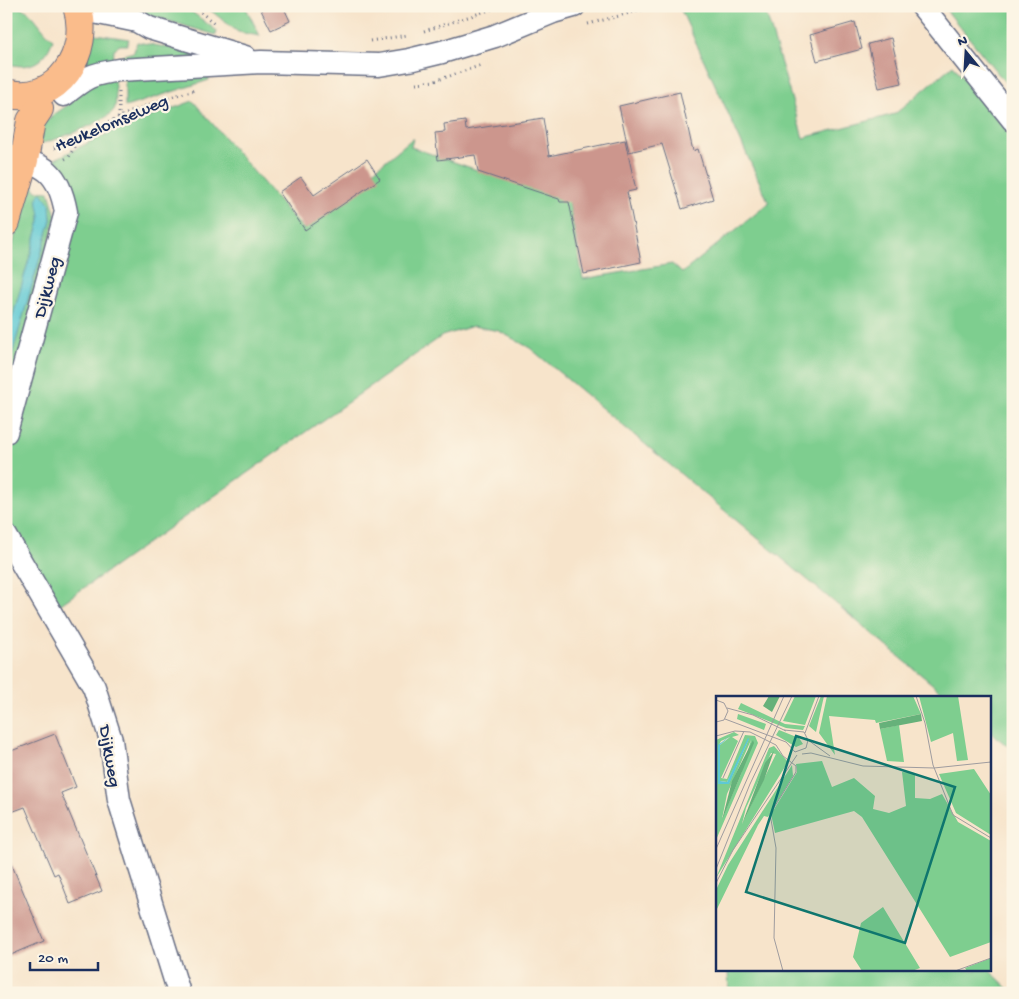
<svg xmlns="http://www.w3.org/2000/svg" width="1019" height="999" font-family="'Gochi Hand',sans-serif">
	<style>
		.green { fill: #7ece8f; stroke: #4c7e76 }
		.water { fill: #5dc9d4; stroke: #3c7c99 }
		.building { fill: #cc968d }
		.lines { fill: none; stroke-linecap: round; stroke-linejoin: round }
		.minor-casing { stroke: #686e84; stroke-width: 25 }
		.major-casing { stroke: #686e84; stroke-width: 30 }
		.highway-casing { stroke: #686e84; stroke-width: 30 }
		.path { stroke: #686e84; stroke-width: 3; stroke-dasharray: 1 4; stroke-linecap: butt }
		.minor { stroke: #fff; stroke-width: 22 }
		.major { stroke: #fabc8b; stroke-width: 28 }
		.highway { stroke: #fabc8b; stroke-width: 28 }
		.labels { text-anchor: middle; stroke-width: 4.5; stroke-linejoin: round; paint-order: stroke }
		.street-label { font-size: 18px; fill: #1b2f5e; stroke: #fcf5e5 }
		.inset-road { fill: none; stroke: #9f9c9f; stroke-width: 1 }
		.view { fill: #0f766e; fill-opacity: 0.15; stroke: #0f766e; stroke-width: 2.5 }
		.inset-edge { fill: none; stroke: #1b2f5e; stroke-width: 2.5 }
	</style>
	<rect width="100%" height="100%" fill="#fcf5e5"/>
	<filter id="ink" filterUnits="userSpaceOnUse"><feTurbulence type="fractalNoise" baseFrequency=".02" numOctaves="2"/><feDisplacementMap in="SourceGraphic" scale="10" xChannelSelector="R" yChannelSelector="G"/><feConvolveMatrix kernelMatrix="1 2 1 2 8 2 1 2 1" color-interpolation-filters="sRGB"/></filter>
	<filter id="wash" filterUnits="userSpaceOnUse"><feTurbulence type="fractalNoise" baseFrequency=".0096" numOctaves="4" result="noise"/><feDisplacementMap in="SourceGraphic" scale="20" xChannelSelector="R" yChannelSelector="G"/><feGaussianBlur stdDeviation="1.12" result="paint"/><feColorMatrix in="noise" values="0 0 0 0 0 0 0 0 0 0 0 0 0 0 0 0 0 1.4 0 .05"/><feComposite in="paint" operator="in"/></filter>
	<g filter="url(#wash)">
		<rect width="100%" height="100%" fill="#f7e4cb"/>
		<!-- green -->
		<g class="green">
			<path d="M6,6c28,-1 28,17 47,33 -7,23 -24,32 -47,24z"/>
			<polygon points="146,6 184,6 217,31 216,35 145,14"/>
			<polygon points="205,6 245,6 260,36 238,32"/>
			<path d="M697,6h67l39,132 92,-24 58,-49 60,73v612l-23,-18v-34h-41l-419,-350 -31,-17 -26,-5 -31,10 -384,270 -35,-60 -17,-25v-52l69,-259c1,-28 -4,-32 -26,-48l70,-34 74,-27 110,128 110,-91 -2,9 158,55 14,77 89,-15 10,9 87,-70 -88,-193z"/>
			<polygon points="943,6 1013,6 1013,92"/>
			<polygon points="95,34 129,39 127,45 120,45 114,49 113,62 84,67 93,35"/>
			<polygon points="137,42 198,53 200,57 122,63 122,55 134,52"/>
			<polygon points="208,74 209,80 125,107 125,77"/>
			<path d="M114,79c1,8 3,20 1,28 -2,14 -65,35 -80,38l10,-23 7,-6 13,-9 28,-24z"/>
			<polygon points="29,176 36,191 49,192 56,216 6,408 6,375 51,220 50,204 37,198 40,210 40,221 6,340 6,275"/>
			<polygon points="728,970 989,970 1013,993 729,993"/>
		</g>
		<!-- water -->
		<path class="water" d="M42,193l8,11 1,16 -45,155v-35l34,-119c1,-10 -5,-19 -1,-27z"/>
		<g id="blocks">
			<!-- building -->
			<g class="building">
				<polygon points="259,6 283,6 290,21 271,30"/>
				<polygon points="855,22 862,49 817,61 810,35"/>
				<polygon points="891,38 902,83 879,88 868,44"/>
				<polygon points="680,92 693,151 698,149 713,199 682,209 662,144 629,152 619,106"/>
				<polygon points="543,118 549,156 625,140 636,190 627,192 641,262 584,274 569,202 560,202 559,199 478,172 475,155 438,160 435,133 445,132 444,124 465,121 466,130"/>
				<polygon points="367,159 380,179 305,230 279,192 301,177 314,195"/>
				<polygon points="55,734 76,787 61,793 102,891 70,904 58,873 54,875 25,807 6,814 6,753"/>
				<polygon points="6,851 44,941 6,957"/>
			</g>
		</g>
	</g>
	<g filter="url(#ink)">
		<use href="#blocks" fill-opacity="0" stroke="#686e84" stroke-width="1"/>
		<g class="lines">
			<!-- minor casing -->
			<g class="minor-casing">
				<g id="minor">
					<polyline points="80,6 89,11 137,21 149,28 245,57"/>
					<polyline points="922,6 1013,120"/>
					<path d="M64,95c22,-18 27,-21 55,-25l142,-8 118,3 30,-5 33,-8 53,-16 58,-24 21,-6"/>
					<path d="M6,157c39,5 53,16 60,55l-60,220"/>
					<polyline points="6,536 94,687 111,740 119,800 179,993"/>
				</g>
			</g>
			<!-- major casing -->
			<g class="major-casing">
				<path id="major" d="M6,93c52,14 86,-42 71,-87"/>
			</g>
			<!-- highway casing -->
			<g class="highway-casing">
				<polyline id="highway" points="6,222 24,160 31,121 39,109"/>
			</g>
			<!-- path -->
			<g class="path">
				<polyline points="193,6 214,23"/>
				<polyline points="588,24 657,6"/>
				<polyline points="424,31 502,6"/>
				<polyline points="370,41 408,35"/>
				<polyline points="416,83 435,81 482,65"/>
				<polyline points="119,118 119,91"/>
				<path d="M54,148l12,-4c42,-22 83,-43 130,-54"/>
				<polyline points="65,159 69,157 80,136"/>
			</g>
			<!-- minor -->
			<use href="#minor" class="minor"/>
			<!-- major -->
			<use href="#major" class="major"/>
			<!-- highway -->
			<use href="#highway" class="highway"/>
		</g>
	</g>
	<g class="labels">
		<!-- street labels -->
		<g class="street-label">
			<text transform="translate(111 122) rotate(-23)" y="6">Heukelomseweg</text>
			<text transform="translate(46 287) rotate(-75)" y="6">Dijkweg</text>
			<text transform="translate(111 756) rotate(80)" y="6">Dijkweg</text>
		</g>
	</g>
	<!-- overview -->
	<g transform="translate(716 696)">
		<rect width="275" height="275" fill="#f7e4cb"/>
		<path d="M79,0h21l-11,29 -22,-4zM105,0h3l-8,36 -7,-6zM111,0h86l8,18 -45,9 -1,-3 -46,-4 6,39 -16,-22zM203,0h39l10,64 -11,1 -4,-28 -22,9zM25,7l44,21 20,2 -2,4 -17,-2 -48,-19zM22,18l28,10 -2,6 -27,-11zM183,29l5,37 -17,-1 -7,-32zM63,34l20,8 4,6 -7,3 -20,-12zM18,36l5,3 -7,2 6,4 -17,37 6,1 18,-44 10,1 3,7 -42,97v-100zM14,41l-10,8v36l7,1 22,-43 -20,44 -10,1 -1,-37 3,-6zM35,44l-10,34 -19,45 5,-25zM58,50l14,16 -72,116 53,-130zM55,57l5,1 -34,70 4,-16zM106,65l10,26 22,-9 21,18 -2,13 16,4 17,-7 -4,-34 13,1v25l15,1 12,-5 16,28 33,19v101l-41,15 -88,-140 -8,-6 -79,22 -4,-19 26,-42 -1,-8zM76,69l1,11 -25,41 -4,-1 -6,9 -42,86v-21l12,-25zM258,73l17,26v40l-35,-22 -17,-39zM167,211l37,61 -8,3h-50l-9,-14 8,-34zM275,262v13h-24l-2,-3z" fill="#7ece8f" fill-rule="evenodd"/>
		<path d="M53,0h11l-8,16 -9,-6zM205,18l1,7 -42,8 -1,-6zM37,44l1,3 -32,77 10,-39zM58,55l-10,29 -22,44 23,-61z" fill="#66b17a"/>
		<path d="M14,40l-10,9v36l7,1 21,-44 1,1 -20,45h-11v-39z" fill="#5dc9d4"/>
		<path class="inset-road" d="M200,0l9,27 8,42 20,50 38,23M0,4l8,3 4,8 -4,9 -8,2M11,12l26,7 33,16M9,23l61,23 9,10 11,-4 2,-8 -4,-8 -20,-2M89,37l14,-37M0,40l19,-5 15,1 26,13 7,11 13,10v6l-26,42 6,34 -2,90 9,33M92,44l22,16M86,58l9,-1 52,13 71,2 57,-6M7,82l21,-47M0,153l68,-153M0,173l34,-85 42,-88M0,187l17,-33 64,-95M239,275l36,-13"/>
		<path class="view" d="M80,40l159,51 -50,156 -159,-51z"/>
		<rect width="275" height="275" class="inset-edge"/>
	</g>
	<!-- margin -->
	<rect width="1019" height="999" fill="none" stroke="#fcf5e5" stroke-width="25"/>
	<!-- north arrow -->
	<g transform="translate(966 52) rotate(342)" stroke="#fcf5e5" stroke-width="4" paint-order="stroke">
	<path d="M0-4L9 19L0 12L-9 19Z" fill="#1b2f5e"/>
	<text y="-8" font-size="14" font-weight="bold" text-anchor="middle" fill="#1b2f5e">N</text>
	</g>
	<!-- scale -->
	<path d="M30 962v8h68v-8" fill="none" stroke="#1b2f5e" stroke-width="2.5"/>
	<text x="38" y="962" font-size="15" fill="#1b2f5e" stroke="#fcf5e5" stroke-width="4" paint-order="stroke">20 m</text>
</svg>
